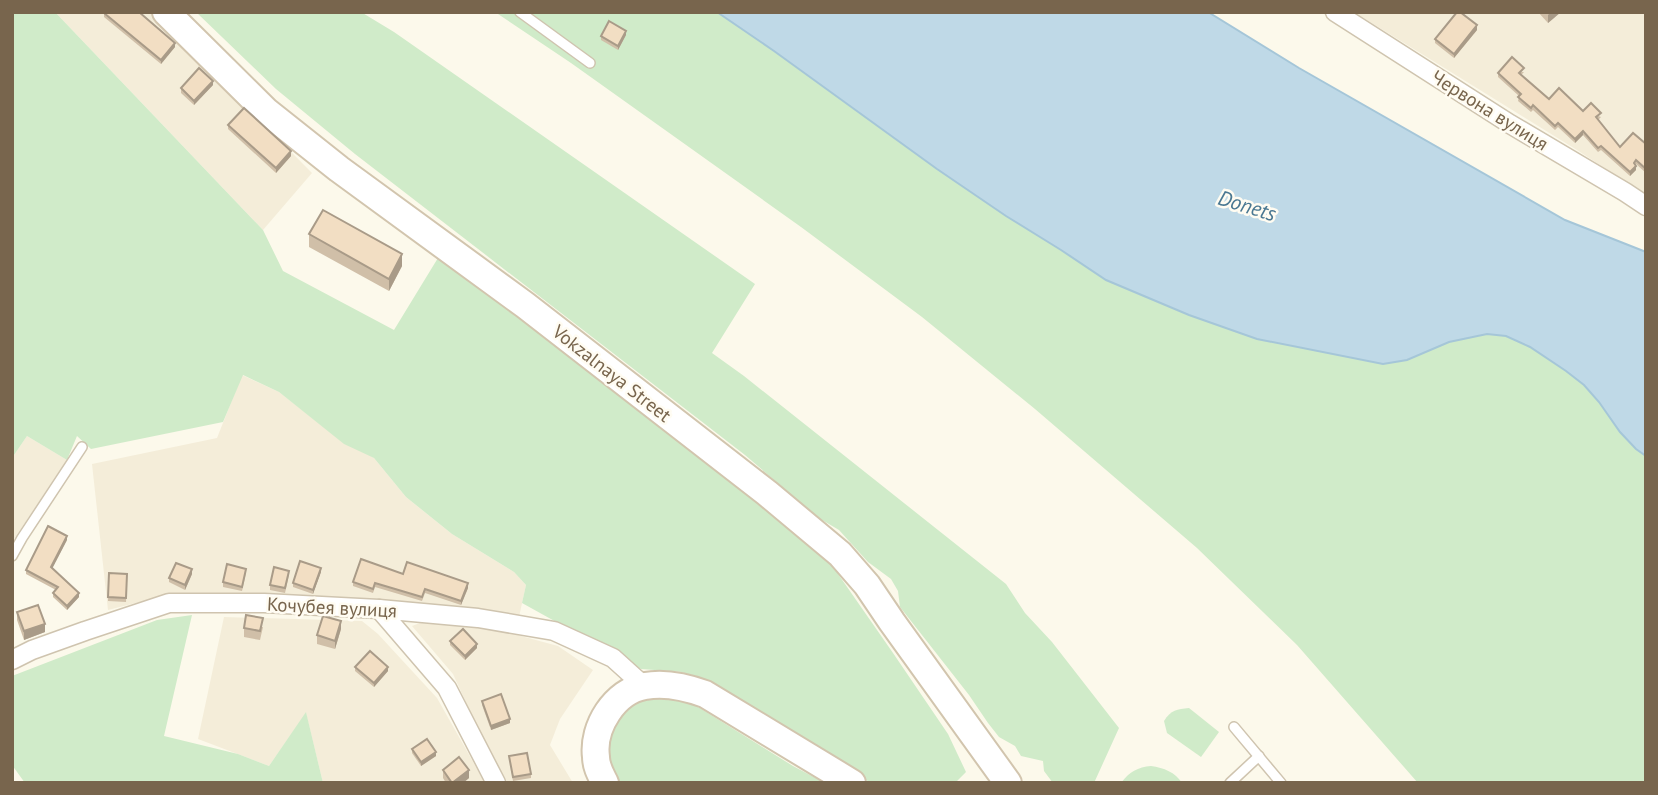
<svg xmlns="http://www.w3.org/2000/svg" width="1658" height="795" font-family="'PT Sans',sans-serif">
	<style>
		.residential { fill: #f4edd9 }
		.green { fill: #d0ebc9 }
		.water { fill: #bfd9e7; stroke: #a5c6d8; stroke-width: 2 }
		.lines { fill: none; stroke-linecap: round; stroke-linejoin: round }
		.lane-casing { stroke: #cfc4af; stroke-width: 12 }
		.street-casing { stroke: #cfc4af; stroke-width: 21 }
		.secondary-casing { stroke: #d2c5ae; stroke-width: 30 }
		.lane { stroke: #fff; stroke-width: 9 }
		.street { stroke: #fff; stroke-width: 18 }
		.secondary { stroke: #fff; stroke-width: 26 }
		.wall { fill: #d0bfa8 }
		.shaded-wall { fill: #a99b88 }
		.building { fill: #f2dec3; stroke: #a99b88; stroke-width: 2 }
		.labels { text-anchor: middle; stroke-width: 5; stroke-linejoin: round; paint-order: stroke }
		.street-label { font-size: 19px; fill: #78654d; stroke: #fffcf2 }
		.water-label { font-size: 21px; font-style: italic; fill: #4a7892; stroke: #fffcf2 }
	</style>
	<rect width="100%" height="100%" fill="#fcf9eb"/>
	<!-- residential -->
	<g class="residential">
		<polygon points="55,12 150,12 193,53 312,173 263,230"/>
		<polygon points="1354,12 1646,12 1646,195 1577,150"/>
		<polygon points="242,375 279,392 320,424 374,458 406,497 452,534 514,572 526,585 519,617 207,596 159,597 108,610 92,464 217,438"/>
		<polygon points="27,436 67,460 12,542 12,458"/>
		<polygon points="224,617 362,621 378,634 437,698 485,783 323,783 306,713 269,766 198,739"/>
		<polygon points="425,621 491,628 558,646 593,670 560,719 550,745 573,783 508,783 485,744 453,674 412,626"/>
	</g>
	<!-- green -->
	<g class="green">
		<polygon points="12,12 55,12 263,230 283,271 394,330 441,253 716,463 829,561 893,653 948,734 966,772 955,783 871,783 704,681 682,672 641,669 522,603 526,585 514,572 452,534 406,497 374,458 344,444 279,392 243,375 223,422 91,449 77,436 67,460 27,436 12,458"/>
		<polygon points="196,12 361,12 394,32 755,284 712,353 744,376 1006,584 1025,613 1052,642 1119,728 1094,783 1053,783 1044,771 1043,761 1021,756 1015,746 999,737 988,723 969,695 900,607 898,591 891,579 868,562 839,530 817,517 745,455 355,154 276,89"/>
		<polygon points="495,12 717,12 774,51 937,169 1006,216 1061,250 1106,280 1220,326 1257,339 1383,364 1407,360 1449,342 1487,334 1506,336 1530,347 1566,371 1584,385 1599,402 1620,432 1636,449 1646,456 1646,783 1418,783 1297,645 1197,548 1035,409 922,317 801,227 571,63"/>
		<polygon points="192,615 164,736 238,754 269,766 306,712 323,783 25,783 12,765 12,676 157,620"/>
		<polygon points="644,696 668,698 695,705 793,766 825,783 613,783 604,742 618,717"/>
		<path d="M1189,708l30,24 -18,25 -34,-24 -3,-12c7,-11 13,-12 25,-13z"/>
		<path d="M1151,766c13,2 24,6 31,17h-61c8,-11 17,-16 30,-17z"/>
	</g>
	<!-- water -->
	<polygon class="water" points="717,12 1208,12 1299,68 1565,220 1646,252 1646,456 1636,449 1620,432 1599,402 1584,385 1566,371 1530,347 1506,336 1487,334 1449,342 1407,360 1383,364 1257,339 1189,315 1106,280 1061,250 1006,216 937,169 774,51"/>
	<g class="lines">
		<!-- lane casing -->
		<g class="lane-casing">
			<g id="lane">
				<polyline points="520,12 590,63"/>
				<polyline points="12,556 22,538 82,447"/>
				<polyline points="1234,727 1281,783"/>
				<polyline points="1230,783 1259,756"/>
			</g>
		</g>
		<!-- street casing -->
		<g class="street-casing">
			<g id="street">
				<polyline points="1335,12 1510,124 1625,192 1646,206"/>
				<polyline points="379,609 447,688 496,783"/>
				<polyline points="12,660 32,650 85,631 169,603 264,603 379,609 478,618 554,631 613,658 644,686"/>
			</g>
		</g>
		<!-- secondary casing -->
		<g class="secondary-casing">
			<g id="secondary">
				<polyline points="166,12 266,111 339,169 525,305 767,493 840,554 867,585 892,622 1008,783"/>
				<path d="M605,783c-4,-8 -9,-16 -9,-26 -4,-30 19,-66 49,-71 21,-4 41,1 60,8l147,89"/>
			</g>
		</g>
		<!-- lane -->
		<use href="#lane" class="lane"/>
		<!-- street -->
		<use href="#street" class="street"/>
		<!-- secondary -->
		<use href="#secondary" class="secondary"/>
	</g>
	<!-- wall -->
	<g class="wall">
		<polygon points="1538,12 1561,12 1548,23"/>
		<polygon points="104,13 175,47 161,64 104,17"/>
		<polygon points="1477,30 1454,58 1435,43 1435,39"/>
		<polygon points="626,35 618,50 601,40 601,36"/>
		<polygon points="1524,72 1521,75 1549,99 1601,117 1598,120 1620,147 1646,144 1646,173 1636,164 1636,170 1630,176 1601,150 1598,152 1583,135 1575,143 1558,127 1555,130 1533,110 1531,112 1518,101 1519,96 1498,77 1498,73"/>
		<polygon points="213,85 194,105 181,93 181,88"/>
		<polygon points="228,125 291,156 276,173 228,129"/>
		<polygon points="309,234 402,266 389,291 309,247"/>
		<polygon points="67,540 52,568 79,597 67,610 53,597 53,593 56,590 26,574 26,570"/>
		<polygon points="321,572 313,594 293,587 293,583"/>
		<polygon points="109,573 127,574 126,602 108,601"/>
		<polygon points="246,573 242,591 223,587 223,582"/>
		<polygon points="192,574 185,590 169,582 169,578"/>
		<polygon points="403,574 468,588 461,605 425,593 422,601 375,587 373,593 353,586 353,582"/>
		<polygon points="289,575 285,593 270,590 270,585"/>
		<polygon points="17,612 45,632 24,640 17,620"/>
		<polygon points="263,627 260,640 244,637 244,628"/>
		<polygon points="341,629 335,649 317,644 317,635"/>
		<polygon points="450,641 477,648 465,660 450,645"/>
		<polygon points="355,667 388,671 374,687 355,671"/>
		<polygon points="482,701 510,723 491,730 482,705"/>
		<polygon points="412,749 436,756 421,766 412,753"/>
		<polygon points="509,756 531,774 531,778 513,781"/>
		<polygon points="443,770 469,778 463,783 446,783 443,778"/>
	</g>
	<!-- shaded-wall -->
	<g class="shaded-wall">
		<polygon points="1551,12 1561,12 1548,23 1548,15"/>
		<polygon points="1477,25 1477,30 1454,58 1454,54"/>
		<polygon points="626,31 626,35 618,50 618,46"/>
		<polygon points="175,43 175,47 161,64 161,60"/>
		<polygon points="213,81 213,85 194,105 194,101"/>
		<polygon points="1583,131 1583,135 1575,143 1575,139"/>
		<polygon points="291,151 291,156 276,173 276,168"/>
		<polygon points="1636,166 1636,170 1630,176 1630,172"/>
		<polygon points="402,254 402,266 389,291 389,279"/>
		<polygon points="67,536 67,540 51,571 51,567"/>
		<polygon points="321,568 321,572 313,594 313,590"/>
		<polygon points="192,569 192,574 185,590 185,585"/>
		<polygon points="468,583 468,588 461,605 461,601"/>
		<polygon points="79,593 79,597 67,610 67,606"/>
		<polygon points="341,621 341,629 335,649 335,641"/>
		<polygon points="45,624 45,632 24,640 24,631"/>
		<polygon points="477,644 477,648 465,660 465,656"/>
		<polygon points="388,667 388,671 374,687 374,683"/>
		<polygon points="510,719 510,723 491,730 491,726"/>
		<polygon points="436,752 436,756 421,766 421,762"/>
		<polygon points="469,770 469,778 463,783 452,783"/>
	</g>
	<!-- building -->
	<g class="building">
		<polygon points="139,12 175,43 161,60 104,13"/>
		<polygon points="1457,12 1460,12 1477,25 1454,54 1435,39"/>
		<polygon points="609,21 626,31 618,46 601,36"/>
		<polygon points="1512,57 1524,68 1519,73 1549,99 1559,88 1583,111 1591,103 1601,113 1596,117 1620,147 1633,133 1646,144 1646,169 1636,160 1634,163 1636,166 1630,172 1601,146 1598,148 1583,131 1575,139 1558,123 1555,126 1533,105 1531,108 1518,97 1521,94 1498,73"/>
		<polygon points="199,68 213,81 194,101 181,88"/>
		<polygon points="244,108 291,151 276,168 228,125"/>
		<polygon points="323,210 402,254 389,279 309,234"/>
		<polygon points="48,526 67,536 51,567 79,593 67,606 53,593 58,587 26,570"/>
		<polygon points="361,559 403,574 407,562 468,583 461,601 425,589 422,597 375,583 373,589 353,582"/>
		<polygon points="300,561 321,568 313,590 293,583"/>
		<polygon points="176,563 192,569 185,585 169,578"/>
		<polygon points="227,564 246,569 242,587 223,582"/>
		<polygon points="274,567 289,571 285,588 270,585"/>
		<polygon points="109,573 127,574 126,598 108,597"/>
		<polygon points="38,605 45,624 24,631 17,612"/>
		<polygon points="246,615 263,618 260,631 244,628"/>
		<polygon points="323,616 341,621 335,641 317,635"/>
		<polygon points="463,629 477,644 465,656 450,641"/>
		<polygon points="370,651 388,667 374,683 355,667"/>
		<polygon points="501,694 510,719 491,726 482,701"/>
		<polygon points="427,739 436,752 421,762 412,749"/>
		<polygon points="527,753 531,774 513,777 509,756"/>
		<polygon points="459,757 469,770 452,783 443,770"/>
	</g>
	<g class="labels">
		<!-- street labels -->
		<g class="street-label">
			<text transform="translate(1490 110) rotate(32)" y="7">Червона вулиця</text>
			<text transform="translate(612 373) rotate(38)" y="7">Vokzalnaya Street</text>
			<text transform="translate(332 607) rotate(3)" y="7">Кочубея вулиця</text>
		</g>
		<!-- water labels -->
		<g class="water-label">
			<text transform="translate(1247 206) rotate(17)" y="7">Donets</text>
		</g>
	</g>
	<!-- border -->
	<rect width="1658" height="795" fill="none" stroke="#78654d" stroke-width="28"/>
</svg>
